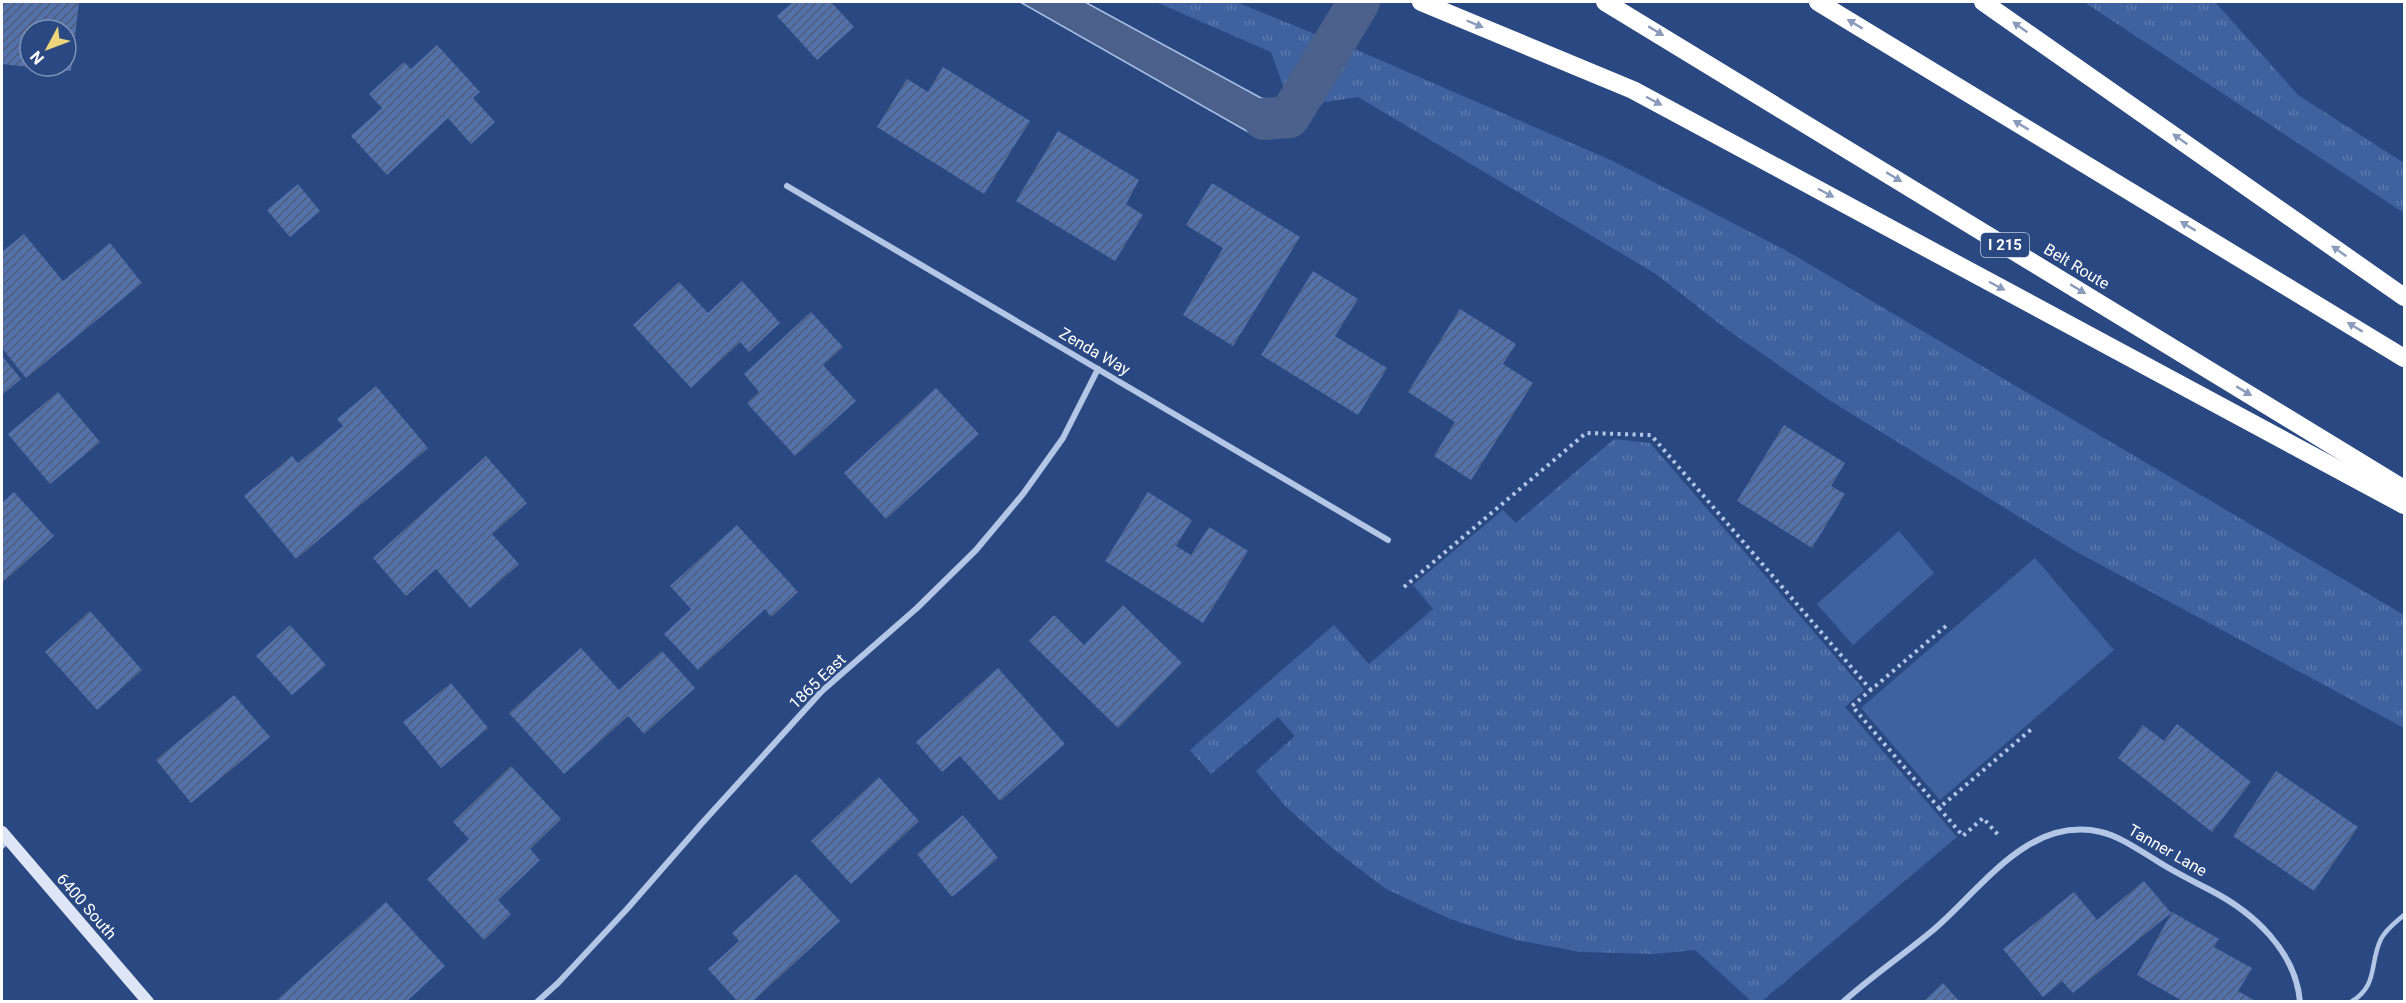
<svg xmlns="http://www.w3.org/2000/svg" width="2406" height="1003" font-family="Roboto,sans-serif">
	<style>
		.grass { fill: url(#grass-tufts) }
		.green { fill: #3f629f }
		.water { fill: #4b618b; stroke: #a8c0e6; stroke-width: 1.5 }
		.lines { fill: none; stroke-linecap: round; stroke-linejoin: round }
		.canal { stroke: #4b618b; stroke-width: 42 }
		.building { fill: url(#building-hatch) }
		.path { stroke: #b4c6e6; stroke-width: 4; stroke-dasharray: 3 4.5; stroke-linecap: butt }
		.lane { stroke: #b4c6e6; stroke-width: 4.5 }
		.street { stroke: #b4c6e6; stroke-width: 6 }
		.secondary { stroke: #dde5f6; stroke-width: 12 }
		.highway { stroke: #fff; stroke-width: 18 }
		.oneway { fill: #8a9bbb }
		.labels { text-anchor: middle; stroke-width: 4.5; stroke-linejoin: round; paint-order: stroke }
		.shield { fill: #2a4983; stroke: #bfc8da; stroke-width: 1.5 }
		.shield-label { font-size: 15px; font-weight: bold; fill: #fff }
		.street-label { font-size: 16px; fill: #fff; stroke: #2a4983 }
	</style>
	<defs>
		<pattern id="grass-tufts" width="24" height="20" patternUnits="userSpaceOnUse" patternTransform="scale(1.5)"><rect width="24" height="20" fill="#3f629f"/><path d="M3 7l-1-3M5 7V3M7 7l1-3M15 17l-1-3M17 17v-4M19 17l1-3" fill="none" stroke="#5c7aad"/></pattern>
		<pattern id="building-hatch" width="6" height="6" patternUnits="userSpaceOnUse" patternTransform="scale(1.5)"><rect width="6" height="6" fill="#5372ab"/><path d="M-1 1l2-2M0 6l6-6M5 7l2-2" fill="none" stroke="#4f5d77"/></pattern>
	</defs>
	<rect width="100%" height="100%" fill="#2a4983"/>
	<!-- grass -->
	<g class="grass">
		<polygon points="1156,2 1236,2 1315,34 1315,44 1286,94 1271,52"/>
		<polygon points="2084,2 2215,2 2298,95 2404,163 2404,213"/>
		<polygon points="1343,44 1613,161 1787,251 2404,615 2404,728 2075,551 1829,400 1725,328 1656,274 1358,97 1305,105"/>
		<polygon points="1614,439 1650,443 1864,690 1845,707 1957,837 1762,1001 1751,1001 1695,950 1654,954 1581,952 1516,940 1450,919 1386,889 1332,848 1285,806 1256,771 1295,736 1278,717 1211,774 1190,750 1334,625 1369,664 1433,609 1413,585 1503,510 1516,523"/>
	</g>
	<!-- green -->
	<g class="green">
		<polygon points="1899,531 1934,573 1853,645 1817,604"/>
		<polygon points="2035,558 2114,650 1940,800 1861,708"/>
	</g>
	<!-- water -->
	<polygon class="water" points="1020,2 1085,2 1261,98 1284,102 1296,80 1322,102 1297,134 1250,133"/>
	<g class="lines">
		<!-- canal -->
		<polyline class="canal" points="1264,119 1289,117 1359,2"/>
	</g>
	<!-- building -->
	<g class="building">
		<polygon points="2,2 79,2 71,71 37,68 66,66 66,30 30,30 30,67 2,64"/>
		<polygon points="793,2 831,2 854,27 817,60 777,16"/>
		<polygon points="437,45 480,92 473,98 495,122 471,144 448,118 387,175 351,136 382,108 369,94 404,62 411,69"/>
		<polygon points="943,67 1030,121 984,194 877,127 907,79 928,92"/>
		<polygon points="1058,131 1139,180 1126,204 1143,215 1115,261 1016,201"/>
		<polygon points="1212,183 1300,237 1233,346 1183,315 1223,248 1186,225"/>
		<polygon points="298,184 320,211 290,237 267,210"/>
		<polygon points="24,234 63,281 110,243 142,283 26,378 2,348 2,252"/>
		<polygon points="1313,271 1358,299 1335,336 1387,368 1358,415 1261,355"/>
		<polygon points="742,281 780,323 749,352 740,342 691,388 633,325 679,282 708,313"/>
		<polygon points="1460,309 1516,344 1503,364 1533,383 1471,480 1434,456 1455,422 1408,392"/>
		<polygon points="811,312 843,347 823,365 856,401 795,456 747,403 759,392 744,374"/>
		<polygon points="2,356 21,379 2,395"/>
		<polygon points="376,386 428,448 296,559 244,496 292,456 298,463 343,426 337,419"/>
		<polygon points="936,388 979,434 886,519 844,473"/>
		<polygon points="58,392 100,442 50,484 8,434"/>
		<polygon points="1784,425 1845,463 1831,486 1845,494 1812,548 1737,501"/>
		<polygon points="486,456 527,503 492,534 519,564 470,608 436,569 406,596 373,558"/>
		<polygon points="14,492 54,536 2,583 2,503"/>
		<polygon points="1148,492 1192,520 1176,546 1191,555 1209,527 1248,551 1203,623 1105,561"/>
		<polygon points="737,525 798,592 771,617 765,609 698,670 664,634 691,609 670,586"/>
		<polygon points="1123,605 1182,663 1118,728 1029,641 1054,615 1084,645"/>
		<polygon points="90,611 142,670 97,710 45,652"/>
		<polygon points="290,625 326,665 292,695 256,656"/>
		<polygon points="581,648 619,690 662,651 695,688 644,734 628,716 564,774 509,713"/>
		<polygon points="998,668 1065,744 1000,801 960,756 942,772 916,742"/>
		<polygon points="451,683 488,728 441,768 403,722"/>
		<polygon points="234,695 270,737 191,803 156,760"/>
		<polygon points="2177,724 2251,782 2212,832 2118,758 2143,725 2164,741"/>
		<polygon points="511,766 561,819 530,849 540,860 498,900 511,914 484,940 427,879 469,839 453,822"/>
		<polygon points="2276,771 2358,827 2314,891 2233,836"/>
		<polygon points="879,777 919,821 851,884 811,841"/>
		<polygon points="963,815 998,858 952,897 917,854"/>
		<polygon points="796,874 840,921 752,1002 738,1002 708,969 739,941 732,933"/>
		<polygon points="2144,881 2171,913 2073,993 2062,981 2043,997 2003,949 2074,892 2097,920"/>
		<polygon points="386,902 445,966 406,1002 279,1002 277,1000"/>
		<polygon points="2172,912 2219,939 2214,947 2252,968 2238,991 2257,1002 2184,1002 2137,975"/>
		<polygon points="1943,983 1960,1002 1923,1002"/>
	</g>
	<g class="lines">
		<!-- path -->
		<g class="path">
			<polyline points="1404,587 1586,433 1651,435 1871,690"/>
			<polyline points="1946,626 1852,706 1939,808 2034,727"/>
			<polyline points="1939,808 1963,836 1983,818 2000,837"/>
		</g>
		<!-- lane -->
		<g class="lane">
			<polyline points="2,847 9,840"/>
			<path d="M2351,1002c28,-17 18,-39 30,-63 5,-10 15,-17 23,-24"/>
		</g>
		<!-- street -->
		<g class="street">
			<polyline points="787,186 1388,540"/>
			<polyline points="537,1002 558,983 627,909 703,822 822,691 917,608 976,550 1023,494 1063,438 1098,369"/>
			<path d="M1843,1002c28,-25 60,-47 89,-71 49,-41 96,-116 169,-99 20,5 36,17 53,27 18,12 37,21 56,31 43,22 86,61 90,112"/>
		</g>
		<!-- secondary -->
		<polyline class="secondary" points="2,832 148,1002"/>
		<!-- highway -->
		<g class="highway">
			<polyline points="1421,2 1633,90 2404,505"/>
			<polyline points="1605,2 2404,489"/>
			<polyline points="1818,2 2404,358"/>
			<polyline points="1983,2 2404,297"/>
		</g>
	</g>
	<!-- one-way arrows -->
	<defs><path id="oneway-solid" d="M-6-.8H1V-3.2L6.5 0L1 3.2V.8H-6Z" transform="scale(1.5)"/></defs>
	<g class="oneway">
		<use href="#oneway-solid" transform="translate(1475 24) rotate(23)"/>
		<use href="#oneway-solid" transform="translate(1855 24) rotate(-149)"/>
		<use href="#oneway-solid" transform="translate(2020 27) rotate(-145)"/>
		<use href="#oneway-solid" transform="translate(1656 31) rotate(31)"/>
		<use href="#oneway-solid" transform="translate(1654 101) rotate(28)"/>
		<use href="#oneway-solid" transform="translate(2021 125) rotate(-149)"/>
		<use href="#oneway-solid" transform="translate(2180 139) rotate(-145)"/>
		<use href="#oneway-solid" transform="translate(1894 177) rotate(31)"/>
		<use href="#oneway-solid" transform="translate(1826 193) rotate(28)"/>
		<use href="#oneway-solid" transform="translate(2188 226) rotate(-149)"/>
		<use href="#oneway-solid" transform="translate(2339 251) rotate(-145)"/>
		<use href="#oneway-solid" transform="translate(1997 286) rotate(28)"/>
		<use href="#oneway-solid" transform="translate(2078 289) rotate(31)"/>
		<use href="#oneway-solid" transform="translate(2355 327) rotate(-149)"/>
		<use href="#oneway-solid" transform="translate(2244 391) rotate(31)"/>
	</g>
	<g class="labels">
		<!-- shield labels -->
		<rect class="shield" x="1981" y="233" width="48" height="24" rx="4.5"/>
		<g class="shield-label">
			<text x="2005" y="250">I 215</text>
		</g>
		<!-- street labels -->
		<g class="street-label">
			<text transform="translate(2077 266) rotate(31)" y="6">Belt Route</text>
			<text transform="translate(1095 351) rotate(30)" y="6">Zenda Way</text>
			<text transform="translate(817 681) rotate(-44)" y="6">1865 East</text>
			<text transform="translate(2168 850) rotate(30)" y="6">Tanner Lane</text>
			<text transform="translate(87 906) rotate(49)" y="6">6400 South</text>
		</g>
	</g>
	<!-- border -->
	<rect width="2406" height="1003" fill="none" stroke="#ffffff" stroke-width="6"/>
	<!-- north arrow -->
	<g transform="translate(48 48) rotate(229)"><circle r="28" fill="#2a4983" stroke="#7f92b5" stroke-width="1.5"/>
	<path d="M0-4.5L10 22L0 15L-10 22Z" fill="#ecd57b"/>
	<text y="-9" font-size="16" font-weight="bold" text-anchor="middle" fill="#ffffff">N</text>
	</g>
</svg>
